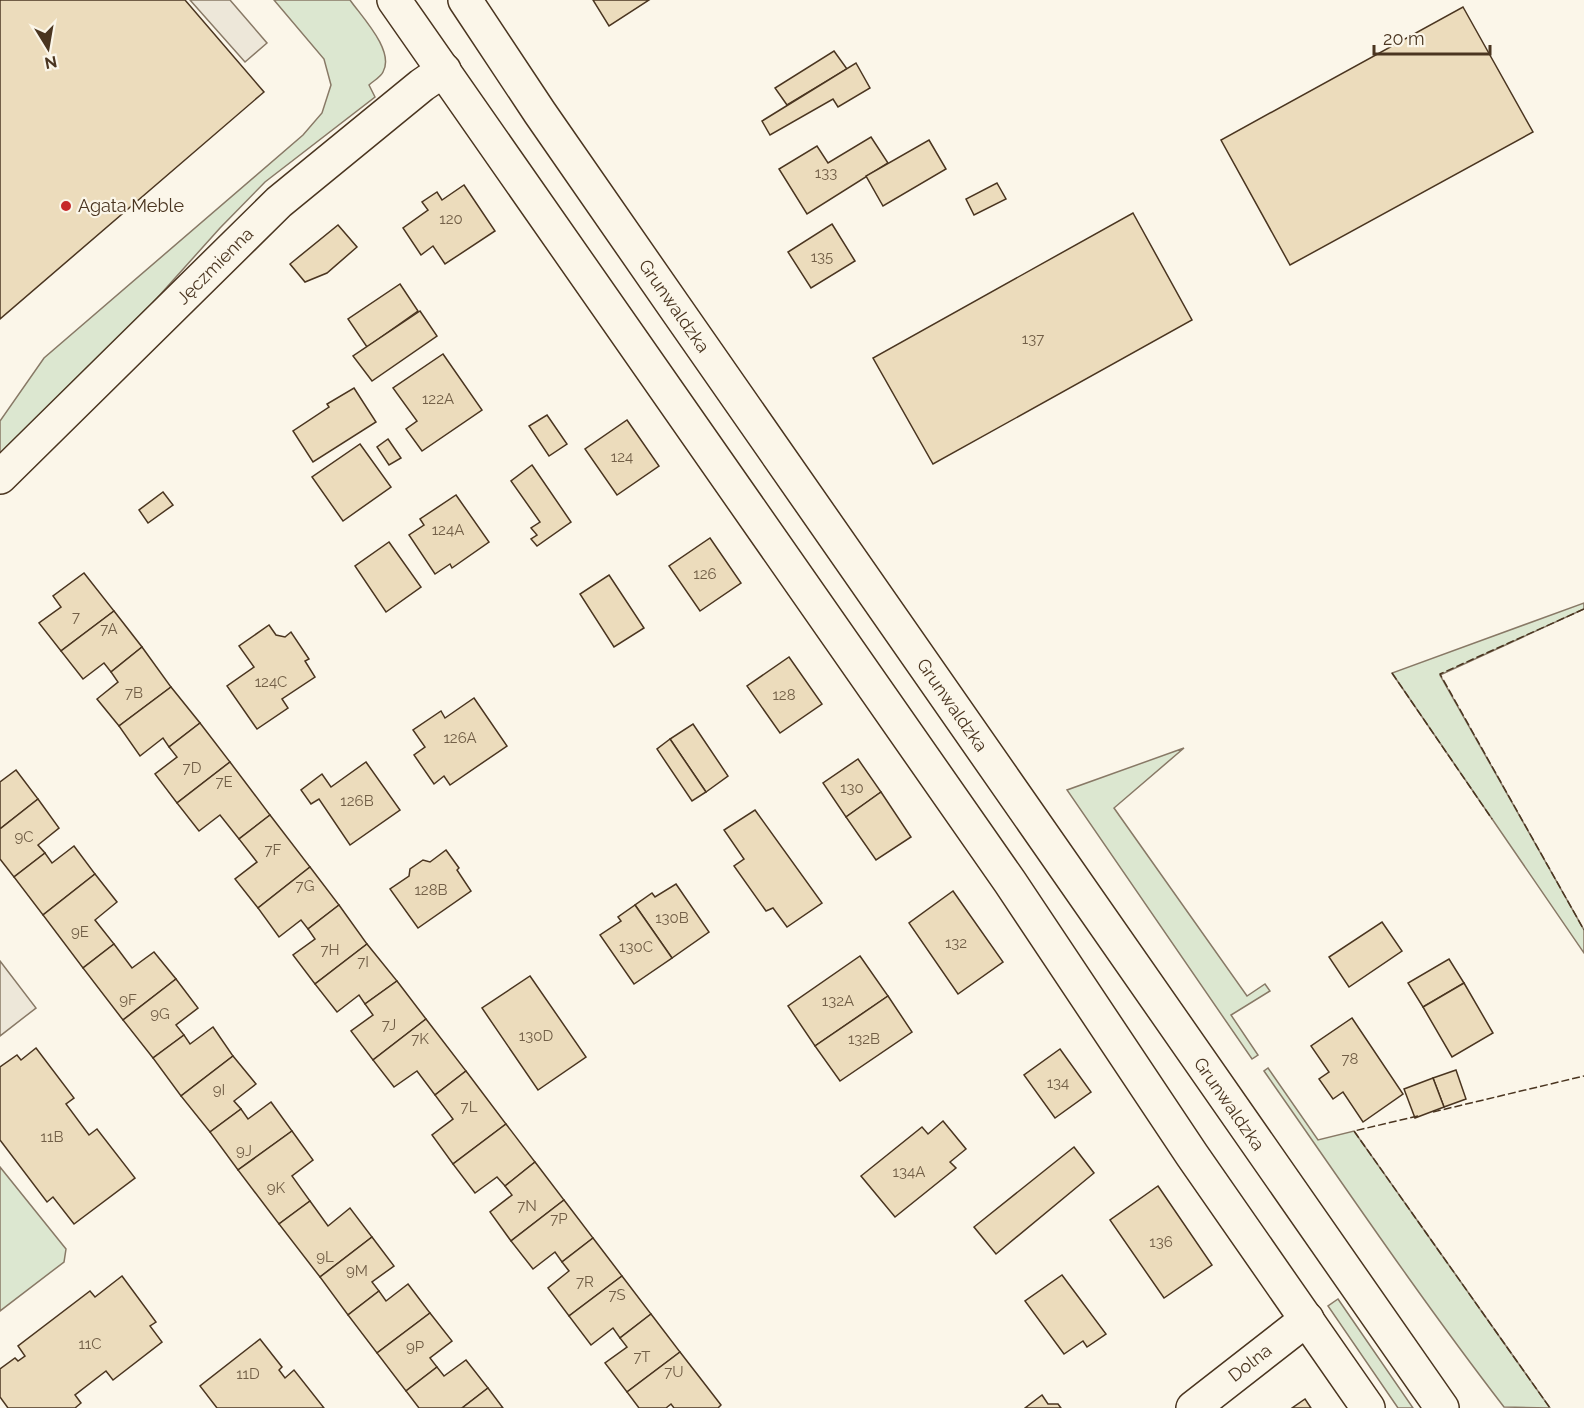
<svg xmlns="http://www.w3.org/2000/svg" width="1584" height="1408" font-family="Raleway,sans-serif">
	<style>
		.green { fill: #dce7d0; stroke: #887966; stroke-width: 1.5 }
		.parking { fill: #ede7d9; stroke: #887966; stroke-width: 1.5 }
		.building { fill: #ecdcbc; stroke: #4a3520; stroke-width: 1.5 }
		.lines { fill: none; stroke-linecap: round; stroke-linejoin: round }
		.street-casing { stroke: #4a3520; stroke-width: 36 }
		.primary-casing { stroke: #4a3520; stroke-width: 36 }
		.street { stroke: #fbf6e9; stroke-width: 33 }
		.primary { stroke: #fbf6e9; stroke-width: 33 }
		.fence { stroke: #4a3520; stroke-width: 1.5; stroke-dasharray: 8 3; stroke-linecap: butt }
		.poi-dot { fill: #c62828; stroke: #fbf6e9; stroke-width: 2 }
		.labels { text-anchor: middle; stroke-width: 4.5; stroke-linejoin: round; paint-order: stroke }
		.number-label { font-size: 15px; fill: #725f47 }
		.poi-label { font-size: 18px; fill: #4a3520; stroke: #fbf6e9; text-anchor: start }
		.street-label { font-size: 18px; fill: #4a3520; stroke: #fbf6e9 }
	</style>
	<rect width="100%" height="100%" fill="#fbf6e9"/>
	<!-- green -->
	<g class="green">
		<path d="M274,0h76c12,17 45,51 33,72 -2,5 -10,9 -14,13l6,12 -110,85 -45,46 -88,98 -132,130v-35l44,-63 259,-223 19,-22 9,-28 -7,-26z"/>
		<polygon points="1584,603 1584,609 1440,675 1584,930 1584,953 1392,673"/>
		<polygon points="1184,748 1114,808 1247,996 1265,984 1270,991 1231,1015 1258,1055 1252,1059 1067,790"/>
		<path d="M1268,1068l50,72 36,-9 196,277 -46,-1c-84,-109 -161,-223 -240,-336z"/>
		<polygon points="0,1167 66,1249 64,1262 0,1311"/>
		<polygon points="1338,1299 1413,1408 1398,1408 1328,1306"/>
	</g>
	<!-- parking -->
	<g class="parking">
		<polygon points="190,0 230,0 267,43 245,62"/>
		<polygon points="0,961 36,1008 0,1036"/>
	</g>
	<!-- building -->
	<g class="building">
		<polygon points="0,0 185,0 264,92 0,319"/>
		<polygon points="593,0 649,0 609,26"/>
		<polygon points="1463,7 1533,132 1290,265 1221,140"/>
		<polygon points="834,51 847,69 787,105 775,88"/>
		<polygon points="856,63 870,88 838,107 833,99 770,135 762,121"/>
		<polygon points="871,137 888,163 807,214 779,169 817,146 828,163"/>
		<polygon points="929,140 946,169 883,206 866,176"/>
		<polygon points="997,183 1006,199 974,215 966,199"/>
		<polygon points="464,185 495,231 445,264 433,246 421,255 403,228 428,210 422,202 437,192 442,200"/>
		<polygon points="1133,213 1192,320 933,464 873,358"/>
		<polygon points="832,224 855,261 811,288 788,252"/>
		<polygon points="338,225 357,247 327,273 305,282 290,264"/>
		<polygon points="400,284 418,311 367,347 348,319"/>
		<polygon points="420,311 437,336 372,381 353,356"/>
		<polygon points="443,354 482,410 422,451 406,429 417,421 393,388"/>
		<polygon points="354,388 376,422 313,462 293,431 329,407 327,404"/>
		<polygon points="547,415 567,444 549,456 529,426"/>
		<polygon points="627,420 659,466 617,495 585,449"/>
		<polygon points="388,439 401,458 389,465 377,447"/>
		<polygon points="360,444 391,487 343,521 312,477"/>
		<polygon points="532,465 571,522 537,546 531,539 537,535 531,528 540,522 511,481"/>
		<polygon points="163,492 173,505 148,523 139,510"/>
		<polygon points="456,495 489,542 452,568 450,564 435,574 409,535 424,525 420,519"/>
		<polygon points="710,538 741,583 700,611 669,566"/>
		<polygon points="389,542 421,587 386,612 355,566"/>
		<polygon points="84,573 114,611 61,651 39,623 61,607 53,596"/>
		<polygon points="609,575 644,628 614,647 580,594"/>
		<polygon points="114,611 142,647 111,672 104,663 83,679 61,651"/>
		<polygon points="269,625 276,635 285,637 291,632 309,659 305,661 315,677 282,699 288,708 257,729 227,686 254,667 239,646"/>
		<polygon points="142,647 171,687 119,726 97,699 118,682 111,672"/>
		<polygon points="789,657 822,704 780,733 747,686"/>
		<polygon points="171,687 200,723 169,747 163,738 140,756 119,726"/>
		<polygon points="474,698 507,746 450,785 444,776 434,784 414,755 425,747 413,730 441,711 445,718"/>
		<polygon points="200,723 230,762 177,803 155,774 177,757 169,747"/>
		<polygon points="693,724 728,776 706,792 670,739"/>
		<polygon points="670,739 706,792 692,801 657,749"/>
		<polygon points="858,759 881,792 846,817 823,783"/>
		<polygon points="230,762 270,815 239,839 220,815 199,831 177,803"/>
		<polygon points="366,762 400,810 350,845 319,799 311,804 301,790 322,774 331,787"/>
		<polygon points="16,770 38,799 0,829 0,782"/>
		<polygon points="881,792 911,837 876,860 846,817"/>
		<polygon points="38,799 59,828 38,845 45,853 14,877 0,859 0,829"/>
		<polygon points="755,810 822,903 787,927 773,908 766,911 734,866 744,859 724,830"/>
		<polygon points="270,815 310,867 258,908 235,879 257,862 239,839"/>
		<polygon points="74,846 95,874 43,915 14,877 45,853 52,863"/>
		<polygon points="446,850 459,868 457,870 471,891 418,928 390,889 409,876 410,869 423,860 430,862"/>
		<polygon points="310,867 339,905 308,929 301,920 279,937 258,908"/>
		<polygon points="95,874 117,902 95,920 114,944 83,968 43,915"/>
		<polygon points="676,884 709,932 672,958 635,905 652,893 655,897"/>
		<polygon points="953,891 1003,962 958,994 909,923"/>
		<polygon points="339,905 367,944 315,984 293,955 315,939 308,929"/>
		<polygon points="635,905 672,958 634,984 600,935 621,921 618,917"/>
		<polygon points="1382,922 1402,951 1349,987 1329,957"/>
		<polygon points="114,944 132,968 154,952 176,979 123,1020 83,968"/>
		<polygon points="367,944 397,981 365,1004 359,995 337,1012 315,984"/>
		<polygon points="860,956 888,996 815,1046 788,1006"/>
		<polygon points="1449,959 1464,983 1423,1007 1408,983"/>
		<polygon points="530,976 586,1057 538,1090 482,1008"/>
		<polygon points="176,979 198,1008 176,1025 184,1035 153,1058 123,1020"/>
		<polygon points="397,981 426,1019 373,1060 351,1031 373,1015 365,1004"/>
		<polygon points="1464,983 1493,1033 1452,1057 1423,1007"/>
		<polygon points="888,996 912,1032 840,1081 815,1046"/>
		<polygon points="1352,1018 1403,1094 1363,1122 1343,1092 1333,1099 1319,1079 1329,1072 1311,1046"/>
		<polygon points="426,1019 466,1071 435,1095 417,1071 394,1087 373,1060"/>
		<polygon points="213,1027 233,1056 181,1096 153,1058 184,1035 190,1044"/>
		<polygon points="36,1048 74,1098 66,1104 89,1135 97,1129 135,1178 74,1224 53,1197 47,1202 0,1140 0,1067 17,1055 21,1060"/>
		<polygon points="1060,1049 1091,1092 1055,1118 1024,1075"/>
		<polygon points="233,1056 256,1084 234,1101 241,1109 210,1132 181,1096"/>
		<polygon points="1456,1070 1466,1099 1444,1107 1433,1078"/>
		<polygon points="466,1071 506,1124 453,1164 432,1135 453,1119 435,1095"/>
		<polygon points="1433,1078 1444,1107 1415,1118 1404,1089"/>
		<polygon points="271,1102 292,1131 238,1170 210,1132 241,1109 248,1119"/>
		<polygon points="943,1121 966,1149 950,1162 956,1168 895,1217 861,1176 922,1127 928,1134"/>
		<polygon points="506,1124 535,1162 505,1186 497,1177 475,1193 453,1164"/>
		<polygon points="292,1131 313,1160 292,1176 310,1201 279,1224 238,1170"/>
		<polygon points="1074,1147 1094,1173 996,1254 974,1227"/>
		<polygon points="535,1162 564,1200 511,1241 490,1212 512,1195 505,1186"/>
		<polygon points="1158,1186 1212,1265 1164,1298 1110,1220"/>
		<polygon points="564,1200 593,1238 562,1262 555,1252 533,1269 511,1241"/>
		<polygon points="310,1201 328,1226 350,1208 372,1237 320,1277 279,1224"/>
		<polygon points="372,1237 394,1266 372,1282 379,1291 348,1315 320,1277"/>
		<polygon points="593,1238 622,1276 569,1316 548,1288 569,1271 562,1262"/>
		<polygon points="1062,1275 1106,1334 1087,1347 1083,1341 1064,1354 1025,1301"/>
		<polygon points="122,1276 156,1322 150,1326 162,1342 113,1380 106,1371 75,1395 81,1403 75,1408 8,1408 0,1397 0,1369 15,1358 18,1361 25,1356 18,1346 90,1291 95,1297"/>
		<polygon points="622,1276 651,1314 620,1338 613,1328 591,1345 569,1316"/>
		<polygon points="408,1284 430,1313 377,1353 348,1315 379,1291 386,1301"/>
		<polygon points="430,1313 452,1341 430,1358 437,1367 406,1391 377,1353"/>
		<polygon points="651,1314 680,1352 627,1392 605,1363 627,1347 620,1338"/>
		<polygon points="260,1339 282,1367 279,1370 285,1378 294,1370 324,1408 217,1408 200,1386"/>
		<polygon points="680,1352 721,1405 718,1408 674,1408 671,1404 666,1408 639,1408 627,1392"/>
		<polygon points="466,1360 488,1388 462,1408 419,1408 406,1391 437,1367 444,1376"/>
		<polygon points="488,1388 503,1408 462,1408"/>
		<polygon points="1042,1395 1048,1404 1058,1404 1061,1408 1025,1408"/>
		<polygon points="1305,1399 1311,1408 1292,1408"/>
	</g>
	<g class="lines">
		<!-- street casing -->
		<g class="street-casing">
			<g id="street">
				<polyline points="0,477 279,202 422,85 444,70"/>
				<polyline points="1193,1408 1307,1319"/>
			</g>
		</g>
		<!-- primary casing -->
		<g class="primary-casing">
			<g id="primary">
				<polyline points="394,0 1010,882 1192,1155 1368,1408"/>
				<polyline points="465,0 540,113 674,306 1442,1408"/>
			</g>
		</g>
		<!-- street -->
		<use href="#street" class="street"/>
		<!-- primary -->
		<use href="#primary" class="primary"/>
		<!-- fence -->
		<g class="fence">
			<polyline points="1584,609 1440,674 1584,930"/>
			<polyline points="1392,673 1492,819"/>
			<polyline points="1433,1112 1584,1076"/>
			<polyline points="1418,1116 1354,1131 1550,1408"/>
		</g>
	</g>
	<!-- markers -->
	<circle class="poi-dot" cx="66" cy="206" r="6"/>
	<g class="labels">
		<!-- number labels -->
		<g class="number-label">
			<text x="826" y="178">133</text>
			<text x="451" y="224">120</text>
			<text x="822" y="262">135</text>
			<text x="1033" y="344">137</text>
			<text x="438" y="404">122A</text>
			<text x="622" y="462">124</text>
			<text x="448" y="535">124A</text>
			<text x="705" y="579">126</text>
			<text x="76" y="622">7</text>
			<text x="109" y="634">7A</text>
			<text x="271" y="687">124C</text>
			<text x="134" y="698">7B</text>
			<text x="784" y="700">128</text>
			<text x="460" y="743">126A</text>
			<text x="192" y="773">7D</text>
			<text x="224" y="787">7E</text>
			<text x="852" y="793">130</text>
			<text x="357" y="806">126B</text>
			<text x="24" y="842">9C</text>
			<text x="273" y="855">7F</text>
			<text x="305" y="891">7G</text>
			<text x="431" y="895">128B</text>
			<text x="672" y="923">130B</text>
			<text x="80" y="937">9E</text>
			<text x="956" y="948">132</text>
			<text x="636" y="952">130C</text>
			<text x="330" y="955">7H</text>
			<text x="363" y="967">7I</text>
			<text x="128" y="1005">9F</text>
			<text x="838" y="1006">132A</text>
			<text x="160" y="1019">9G</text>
			<text x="389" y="1030">7J</text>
			<text x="536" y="1041">130D</text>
			<text x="420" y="1044">7K</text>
			<text x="864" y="1044">132B</text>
			<text x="1350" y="1064">78</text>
			<text x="1058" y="1088">134</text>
			<text x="219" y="1095">9I</text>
			<text x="469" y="1112">7L</text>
			<text x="52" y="1142">11B</text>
			<text x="244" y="1156">9J</text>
			<text x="909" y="1177">134A</text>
			<text x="276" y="1193">9K</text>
			<text x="527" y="1211">7N</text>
			<text x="559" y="1224">7P</text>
			<text x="1161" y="1247">136</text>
			<text x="325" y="1262">9L</text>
			<text x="357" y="1276">9M</text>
			<text x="585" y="1287">7R</text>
			<text x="617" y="1300">7S</text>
			<text x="90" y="1349">11C</text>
			<text x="415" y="1352">9P</text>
			<text x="642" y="1362">7T</text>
			<text x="674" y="1377">7U</text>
			<text x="248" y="1379">11D</text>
		</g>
		<!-- poi labels -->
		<g class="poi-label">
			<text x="78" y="212">Agata Meble</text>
		</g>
		<!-- street labels -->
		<g class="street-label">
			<text transform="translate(215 266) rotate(-45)" y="6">Jęczmienna</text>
			<text transform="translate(674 306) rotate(55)" y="6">Grunwaldzka</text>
			<text transform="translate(952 705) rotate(55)" y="6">Grunwaldzka</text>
			<text transform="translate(1229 1104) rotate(55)" y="6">Grunwaldzka</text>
			<text transform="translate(1250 1363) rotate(-38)" y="6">Dolna</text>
		</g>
	</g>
	<!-- north arrow -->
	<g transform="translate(48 48) rotate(169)" stroke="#fbf6e9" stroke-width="4.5" paint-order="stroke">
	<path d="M0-4.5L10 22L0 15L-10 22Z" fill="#4a3520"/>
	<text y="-9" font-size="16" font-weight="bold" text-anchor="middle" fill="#4a3520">N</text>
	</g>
	<!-- scale -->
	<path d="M1374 45v9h116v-9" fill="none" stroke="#4a3520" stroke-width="3"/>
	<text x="1383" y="45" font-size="18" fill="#4a3520" stroke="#fbf6e9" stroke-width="4.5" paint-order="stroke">20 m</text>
</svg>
